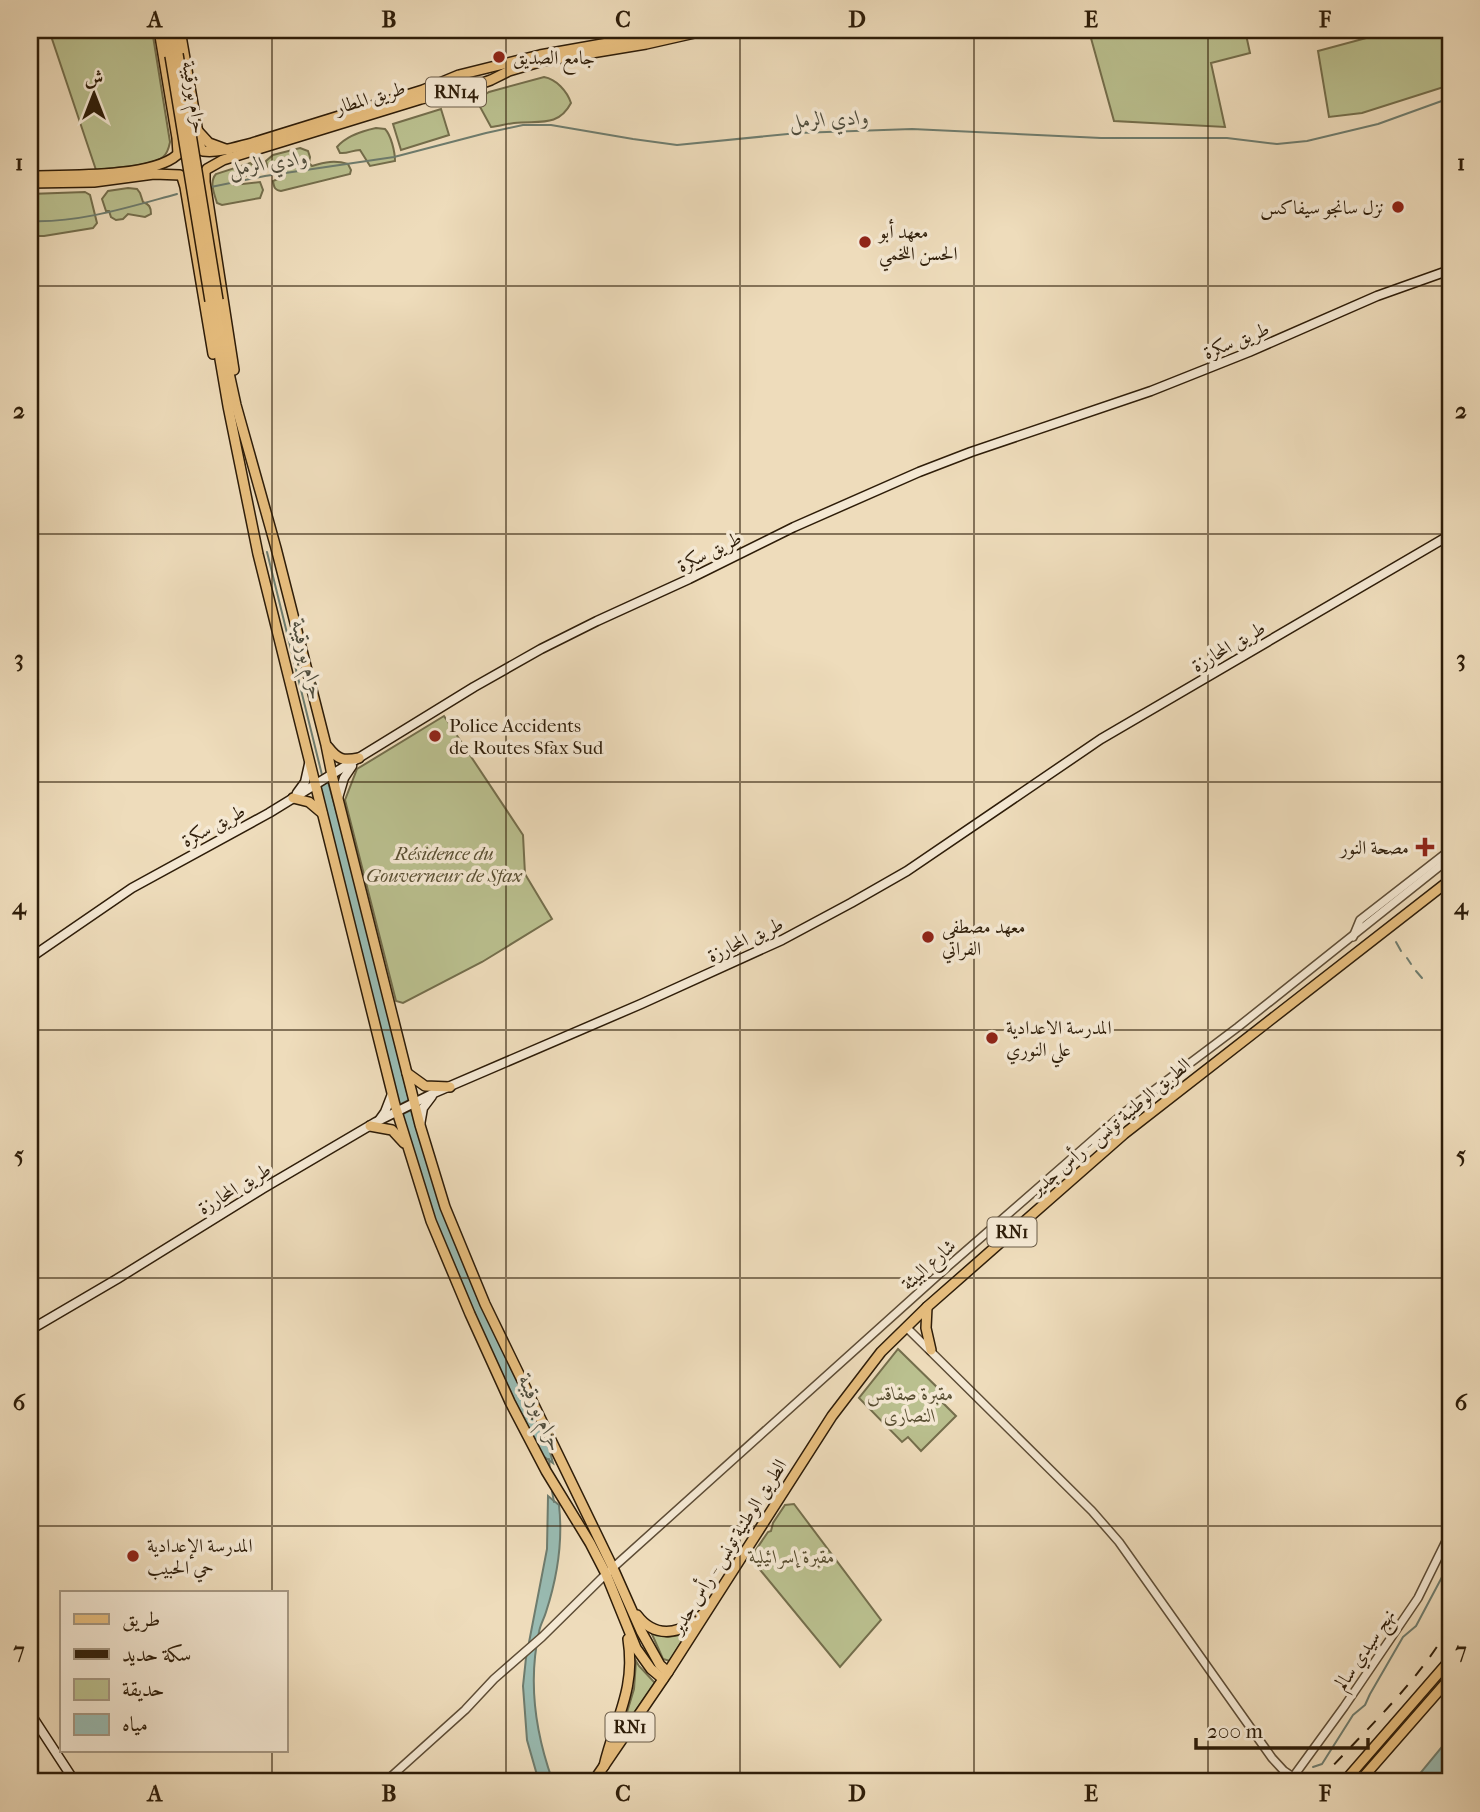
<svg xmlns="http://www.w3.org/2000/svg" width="1480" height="1812" font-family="'IM FELL French Canon',Amiri,serif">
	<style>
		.green { fill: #bac08f; stroke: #746e4c; stroke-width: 2 }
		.water { fill: #99bbb2; stroke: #6e7c6e; stroke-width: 2 }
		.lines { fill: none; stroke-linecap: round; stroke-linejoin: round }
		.stream { stroke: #6e7c6e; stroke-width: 2 }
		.tertiary-casing { stroke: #5e4d36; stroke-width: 10 }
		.secondary-casing { stroke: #2e1d09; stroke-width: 11 }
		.primary-casing { stroke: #2e1d09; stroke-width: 12 }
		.trunk-casing { stroke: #2e1d09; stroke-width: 12 }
		.tertiary { stroke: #f4e8d3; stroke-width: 7 }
		.secondary { stroke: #f4e8d3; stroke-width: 8 }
		.primary { stroke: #e7be7e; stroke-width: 9 }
		.trunk { stroke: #e7be7e; stroke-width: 9 }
		.rail { stroke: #2e1d09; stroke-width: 2; stroke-dasharray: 12 12; stroke-linecap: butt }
		.trunk-bridge-casing { stroke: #2e1d09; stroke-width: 12; stroke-linecap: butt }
		.trunk-bridge { stroke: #e7be7e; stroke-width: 9 }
		.grid { fill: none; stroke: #2e1d09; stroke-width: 2; stroke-opacity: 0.55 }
		.poi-dot { fill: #8f2418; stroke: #f4e8d3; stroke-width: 2.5 }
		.labels { text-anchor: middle; stroke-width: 7; stroke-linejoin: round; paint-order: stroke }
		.shield { fill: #f4e8d3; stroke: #695a46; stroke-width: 2 }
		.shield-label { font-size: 18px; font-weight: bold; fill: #2e1d09 }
		.poi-label { font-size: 19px; fill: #2e1d09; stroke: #f4e8d3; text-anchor: start }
		.street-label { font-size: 19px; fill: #2e1d09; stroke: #f4e8d3 }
		.park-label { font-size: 19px; font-style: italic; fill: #584e31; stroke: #f4e8d3 }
		.water-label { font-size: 21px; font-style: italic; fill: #4e4c3c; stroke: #f4e8d3 }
		.neatline { fill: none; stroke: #2e1d09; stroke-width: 2.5 }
		.grid-label { font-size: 23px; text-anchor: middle; font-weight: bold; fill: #2e1d09 }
	</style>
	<rect width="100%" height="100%" fill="#eedcbb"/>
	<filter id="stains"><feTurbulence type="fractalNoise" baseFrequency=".00286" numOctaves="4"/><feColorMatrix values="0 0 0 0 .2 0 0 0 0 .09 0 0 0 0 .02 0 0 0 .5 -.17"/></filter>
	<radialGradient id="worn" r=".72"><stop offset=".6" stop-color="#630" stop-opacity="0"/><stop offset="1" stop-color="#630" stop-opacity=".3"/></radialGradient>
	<!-- green -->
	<g class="green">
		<path d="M49,30h101l3,6 17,106c-1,5 -2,11 -7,15 -9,9 -53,11 -67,13z"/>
		<polygon points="1093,30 1156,30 1157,33 1174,30 1245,30 1250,53 1211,63 1225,127 1114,121 1089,31"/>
		<polygon points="1396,30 1450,30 1450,85 1362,113 1329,117 1318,51"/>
		<path d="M544,77c12,2 23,14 27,26 -13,25 -33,17 -57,20 -8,1 -15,3 -23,4l-12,-22 4,-9 6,-4z"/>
		<polygon points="441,109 449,135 401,150 393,124"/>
		<path d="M376,128l9,1c6,6 10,23 10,32l-25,5 -10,-16c-8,0 -12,4 -20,3l-3,-6c9,-11 25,-16 39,-19z"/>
		<path d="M300,148l8,3 2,6 -1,6 3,3c13,-4 23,-6 36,-2l3,6 -1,4 -69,17c-6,-1 -7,-3 -8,-10l7,-3 3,-8 -3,-3 -11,1 -2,-2 -1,-5 7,-6z"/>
		<path d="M250,163l5,4 -1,7 -17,4 -3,3v4l26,-3 3,8 -3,8 -38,7 -5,-2c-3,-10 -8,-21 -1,-29z"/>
		<path d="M128,188l9,1 3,4 3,9c6,2 8,5 8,12l-6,3 -17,-3 -5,5 -7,1 -5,-3 -2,-6h-3l-4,-12 6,-8z"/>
		<polygon points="85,192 90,195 97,223 93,228 44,236 30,236 30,194"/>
		<polygon points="444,716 523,835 525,874 552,919 482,962 403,1003 396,1001 345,800 357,769"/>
		<polygon points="898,1349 947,1397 943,1403 956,1416 921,1451 908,1437 902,1442 859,1398"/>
		<polygon points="794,1504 881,1620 840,1667 752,1560 751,1557 768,1532 771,1531 773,1523 785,1505"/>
		<polygon points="651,1632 668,1637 686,1634 670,1661 663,1659"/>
		<polygon points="636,1661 639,1666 655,1683 621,1732 634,1689"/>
	</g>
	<!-- water -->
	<g class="water">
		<polygon points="328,782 347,849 409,1100 399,1105 319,788"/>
		<path d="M411,1110l24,75 111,253 7,25 -10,-7c-41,-79 -82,-159 -112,-244 -11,-32 -20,-65 -30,-97z"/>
		<path d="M548,1496l11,9c4,35 -2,73 -13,107 -2,7 -6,13 -7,20 -11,50 -3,103 14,150h-14l-12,-42 -4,-54 3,-28 21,-109z"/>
		<polygon points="1450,1737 1450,1782 1413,1782"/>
	</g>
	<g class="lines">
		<!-- stream -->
		<g class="stream">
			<polyline points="211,187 265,176 394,157 486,133 523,125 551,125 633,139 677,145 798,133 912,129 1101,138 1227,138 1277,144 1307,141 1378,124 1450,98"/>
			<path d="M30,221c50,2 99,-14 147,-27"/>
			<polyline points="267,552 322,775"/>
			<polyline points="1396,942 1401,951"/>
			<polyline points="1407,958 1411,964"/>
			<polyline points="1416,971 1422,978"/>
			<polyline points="549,1459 550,1471"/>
			<polyline points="552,1491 554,1502"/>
			<polyline points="1313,1767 1322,1764 1353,1715 1365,1705 1370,1694 1403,1637 1416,1626 1450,1562"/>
		</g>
		<!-- tertiary casing -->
		<g class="tertiary-casing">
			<g id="tertiary">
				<polyline points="1353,937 1360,920 1450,850"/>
				<polyline points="906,1327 1092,1511 1119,1542 1272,1758 1284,1771 1293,1777 1344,1707 1418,1598 1450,1533"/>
				<polyline points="385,1782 465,1710 494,1679 542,1637 606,1574 945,1269 1125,1112 1238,1027 1450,858"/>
			</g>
		</g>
		<!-- secondary casing -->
		<g class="secondary-casing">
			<g id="secondary">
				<polyline points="297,793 305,782 309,764"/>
				<polyline points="338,798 344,778 352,766"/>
				<polyline points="30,958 132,888 269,813 474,687 541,649 597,621 689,579 794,527 919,472 971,452 1151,391 1249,352 1377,296 1450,270"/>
				<polyline points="380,1119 385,1112 392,1094"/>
				<polyline points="420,1125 423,1108 432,1096"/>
				<polyline points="30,1330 117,1279 262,1189 376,1122 434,1093 641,1004 782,940 851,903 907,871 1101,739 1450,535"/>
				<polyline points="30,1713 75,1782"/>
			</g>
		</g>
		<!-- primary casing -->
		<g class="primary-casing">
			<g id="primary">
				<path d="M203,151c16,2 33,-4 49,-8l171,-53 36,-15 81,-20 141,-25"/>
				<polyline points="207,169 223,160 255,150 421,99 466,89 491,80 509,71 543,61 646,44 708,30"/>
				<path d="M30,176c35,-1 121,2 147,-21"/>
				<polyline points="30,183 94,182 154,174 180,175"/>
				<polyline points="927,1307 926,1328 931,1350"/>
				<polyline points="593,1782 668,1672 832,1416 881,1352 927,1307 1124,1134 1450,880"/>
			</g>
		</g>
		<!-- trunk casing -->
		<g class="trunk-casing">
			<g id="trunk">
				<polyline points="159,30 177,138 178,154"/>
				<polyline points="166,30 170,56"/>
				<polyline points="174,30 178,54"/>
				<polyline points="180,30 201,150"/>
				<polyline points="198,131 209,143 228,150"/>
				<polyline points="205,172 205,182 234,370"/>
				<polyline points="182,177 185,187 213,354"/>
				<polyline points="218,300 229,373 236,405 276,548 326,745 332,775 420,1125 445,1207 485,1304 613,1568 641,1631 660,1665 668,1672"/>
				<polyline points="210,301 228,406 258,554 395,1105 431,1221 470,1314 510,1402 546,1471 590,1543 606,1574 636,1648 651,1669 663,1679"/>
				<path d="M328,747c10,13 15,14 31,11"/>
				<polyline points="293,798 309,802 322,813"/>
				<polyline points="407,1073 425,1086 450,1087"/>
				<polyline points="370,1126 392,1130 404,1143"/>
				<path d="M637,1615c21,28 51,16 70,-5"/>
				<path d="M604,1766c11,-47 32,-76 24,-127"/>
				<polyline points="1344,1782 1450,1660"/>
				<polyline points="1359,1782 1450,1678"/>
			</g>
		</g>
		<!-- tertiary -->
		<use href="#tertiary" class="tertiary"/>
		<!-- secondary -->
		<use href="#secondary" class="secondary"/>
		<!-- primary -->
		<use href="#primary" class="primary"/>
		<!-- trunk -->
		<use href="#trunk" class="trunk"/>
		<!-- rail -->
		<path class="rail" d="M1318,1782c45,-50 98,-97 132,-156"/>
		<!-- trunk-bridge casing -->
		<g class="trunk-bridge-casing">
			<g id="trunk-bridge">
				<polyline points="178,54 218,300"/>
				<polyline points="170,56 210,301"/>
			</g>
		</g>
		<!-- trunk-bridge -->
		<use href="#trunk-bridge" class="trunk-bridge"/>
	</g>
	<!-- grid -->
	<path class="grid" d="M272,30v1563M506,30v1752M740,30v1752M974,30v1752M1208,30v1752M30,286h1420M30,534h1420M30,782h1420M30,1030h1420M30,1278h1420M30,1526h1420M272,1751v31"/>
	<!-- markers -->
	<g class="poi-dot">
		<circle cx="499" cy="57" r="7"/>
		<circle cx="1398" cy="207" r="7"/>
		<circle cx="865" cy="242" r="7"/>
		<circle cx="435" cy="736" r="7"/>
		<path d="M1421.5 836.5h7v7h7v7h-7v7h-7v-7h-7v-7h7z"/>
		<circle cx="928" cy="937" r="7"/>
		<circle cx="992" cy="1038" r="7"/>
		<circle cx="133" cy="1556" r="7"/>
	</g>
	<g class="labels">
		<!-- shield labels -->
		<g class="shield">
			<rect x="426" y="77.5" width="60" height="29" rx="5"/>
			<rect x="987.5" y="1217.5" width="49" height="29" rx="5"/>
			<rect x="605.5" y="1712.5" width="49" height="29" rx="5"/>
		</g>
		<g class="shield-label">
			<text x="456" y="98">RN14</text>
			<text x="1012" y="1238">RN1</text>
			<text x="630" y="1733">RN1</text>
		</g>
		<!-- poi labels -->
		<g class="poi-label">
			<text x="513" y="64">جامع الصديق</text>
			<text x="1384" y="214" text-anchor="end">نزل سانجو سيفاكس</text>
			<text x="879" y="238">معهد أبو<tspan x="879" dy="22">الحسن اللخمي</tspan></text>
			<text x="449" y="732">Police Accidents<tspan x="449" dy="22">de Routes Sfax Sud</tspan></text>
			<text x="1409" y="854" text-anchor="end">مصحة النور</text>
			<text x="942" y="933">معهد مصطفى<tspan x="942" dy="22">الفراتي</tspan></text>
			<text x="1006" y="1034">المدرسة الاعدادية<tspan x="1006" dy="22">علي النوري</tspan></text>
			<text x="147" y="1552">المدرسة الإعدادية<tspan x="147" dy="22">حي الحبيب</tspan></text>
		</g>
		<!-- street labels -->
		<g class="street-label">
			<text transform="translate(195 97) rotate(81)" y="7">حزام بورقيبة</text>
			<text transform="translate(370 97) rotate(-17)" y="7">طريق المطار</text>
			<text transform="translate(1236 340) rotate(-22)" y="7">طريق سكرة</text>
			<text transform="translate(709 551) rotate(-26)" y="7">طريق سكرة</text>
			<text transform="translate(1228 646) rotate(-30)" y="7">طريق المحارزة</text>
			<text transform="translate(213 825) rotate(-28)" y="7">طريق سكرة</text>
			<text transform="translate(745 939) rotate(-25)" y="7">طريق المحارزة</text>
			<text transform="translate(1110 1126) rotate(-40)" y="7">الطريق الوطنية تونس - رأس جدير</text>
			<text transform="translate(234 1188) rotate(-31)" y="7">طريق المحارزة</text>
			<text transform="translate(928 1264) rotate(-42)" y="7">شارع البيئة</text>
			<text transform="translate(728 1546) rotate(-58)" y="7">الطريق الوطنية تونس - رأس جدير</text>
			<text transform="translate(1364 1649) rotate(-56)" y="7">نهج سيدي سالم</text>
		</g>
		<!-- park labels -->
		<g class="park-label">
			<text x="444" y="860">Résidence du<tspan x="444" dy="22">Gouverneur de Sfax</tspan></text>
			<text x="910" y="1400">مقبرة صفاقس<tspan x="910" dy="22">النصارى</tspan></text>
			<text x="792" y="1563">مقبرة إسرائيلية</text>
		</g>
		<!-- water labels -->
		<g class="water-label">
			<text transform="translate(829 119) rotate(-3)" y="7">وادي الرمل</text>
			<text transform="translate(268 163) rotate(-9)" y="7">وادي الرمل</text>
			<text transform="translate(308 660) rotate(76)" y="7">حزام بورقيبة</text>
			<text transform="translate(541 1413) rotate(66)" y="7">حزام بورقيبة</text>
		</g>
	</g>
	<!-- margin -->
	<rect width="1480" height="1812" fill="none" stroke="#eedcbb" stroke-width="77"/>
	<!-- legend -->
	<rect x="60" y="1591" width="228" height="161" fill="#f4e8d3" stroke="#a59782" stroke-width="2"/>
	<rect x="74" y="1614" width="35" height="10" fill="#e7be7e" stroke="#a59782" stroke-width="2"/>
	<text x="122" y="1626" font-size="21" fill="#2e1d09">طريق</text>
	<rect x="74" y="1649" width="35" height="10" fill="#2e1d09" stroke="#a59782" stroke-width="2"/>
	<text x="122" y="1661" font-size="21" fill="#2e1d09">سكة حديد</text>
	<rect x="74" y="1679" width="35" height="21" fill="#bac08f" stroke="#a59782" stroke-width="2"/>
	<text x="122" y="1696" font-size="21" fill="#2e1d09">حديقة</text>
	<rect x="74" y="1714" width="35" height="21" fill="#99bbb2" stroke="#a59782" stroke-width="2"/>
	<text x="122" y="1731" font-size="21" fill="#2e1d09">مياه</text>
	<!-- north arrow -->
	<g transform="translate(94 94)" stroke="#f4e8d3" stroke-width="5" paint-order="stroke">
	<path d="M0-5L12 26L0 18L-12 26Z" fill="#2e1d09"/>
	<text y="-10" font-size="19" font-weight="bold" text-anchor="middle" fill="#2e1d09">ش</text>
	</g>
	<!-- scale -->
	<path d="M1196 1738v10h172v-10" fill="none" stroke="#2e1d09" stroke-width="3.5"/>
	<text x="1207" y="1738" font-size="21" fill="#2e1d09" stroke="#f4e8d3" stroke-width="5" paint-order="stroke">200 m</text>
	<rect x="38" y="38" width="1404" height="1735" class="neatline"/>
	<g class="grid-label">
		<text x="155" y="27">A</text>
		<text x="389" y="27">B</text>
		<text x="623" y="27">C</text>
		<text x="857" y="27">D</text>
		<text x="1091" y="27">E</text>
		<text x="1325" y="27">F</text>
		<text x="19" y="170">1</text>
		<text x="1461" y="170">1</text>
		<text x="19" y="418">2</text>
		<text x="1461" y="418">2</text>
		<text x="19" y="666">3</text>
		<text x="1461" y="666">3</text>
		<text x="19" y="914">4</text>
		<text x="1461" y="914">4</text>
		<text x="19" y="1162">5</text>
		<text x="1461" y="1162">5</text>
		<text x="19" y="1410">6</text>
		<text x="1461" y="1410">6</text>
		<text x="19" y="1658">7</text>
		<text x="1461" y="1658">7</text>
		<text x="155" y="1801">A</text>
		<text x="389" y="1801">B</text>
		<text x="623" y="1801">C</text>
		<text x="857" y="1801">D</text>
		<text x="1091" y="1801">E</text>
		<text x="1325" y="1801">F</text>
	</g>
	<rect width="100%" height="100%" filter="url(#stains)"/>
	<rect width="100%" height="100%" fill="url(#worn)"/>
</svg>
